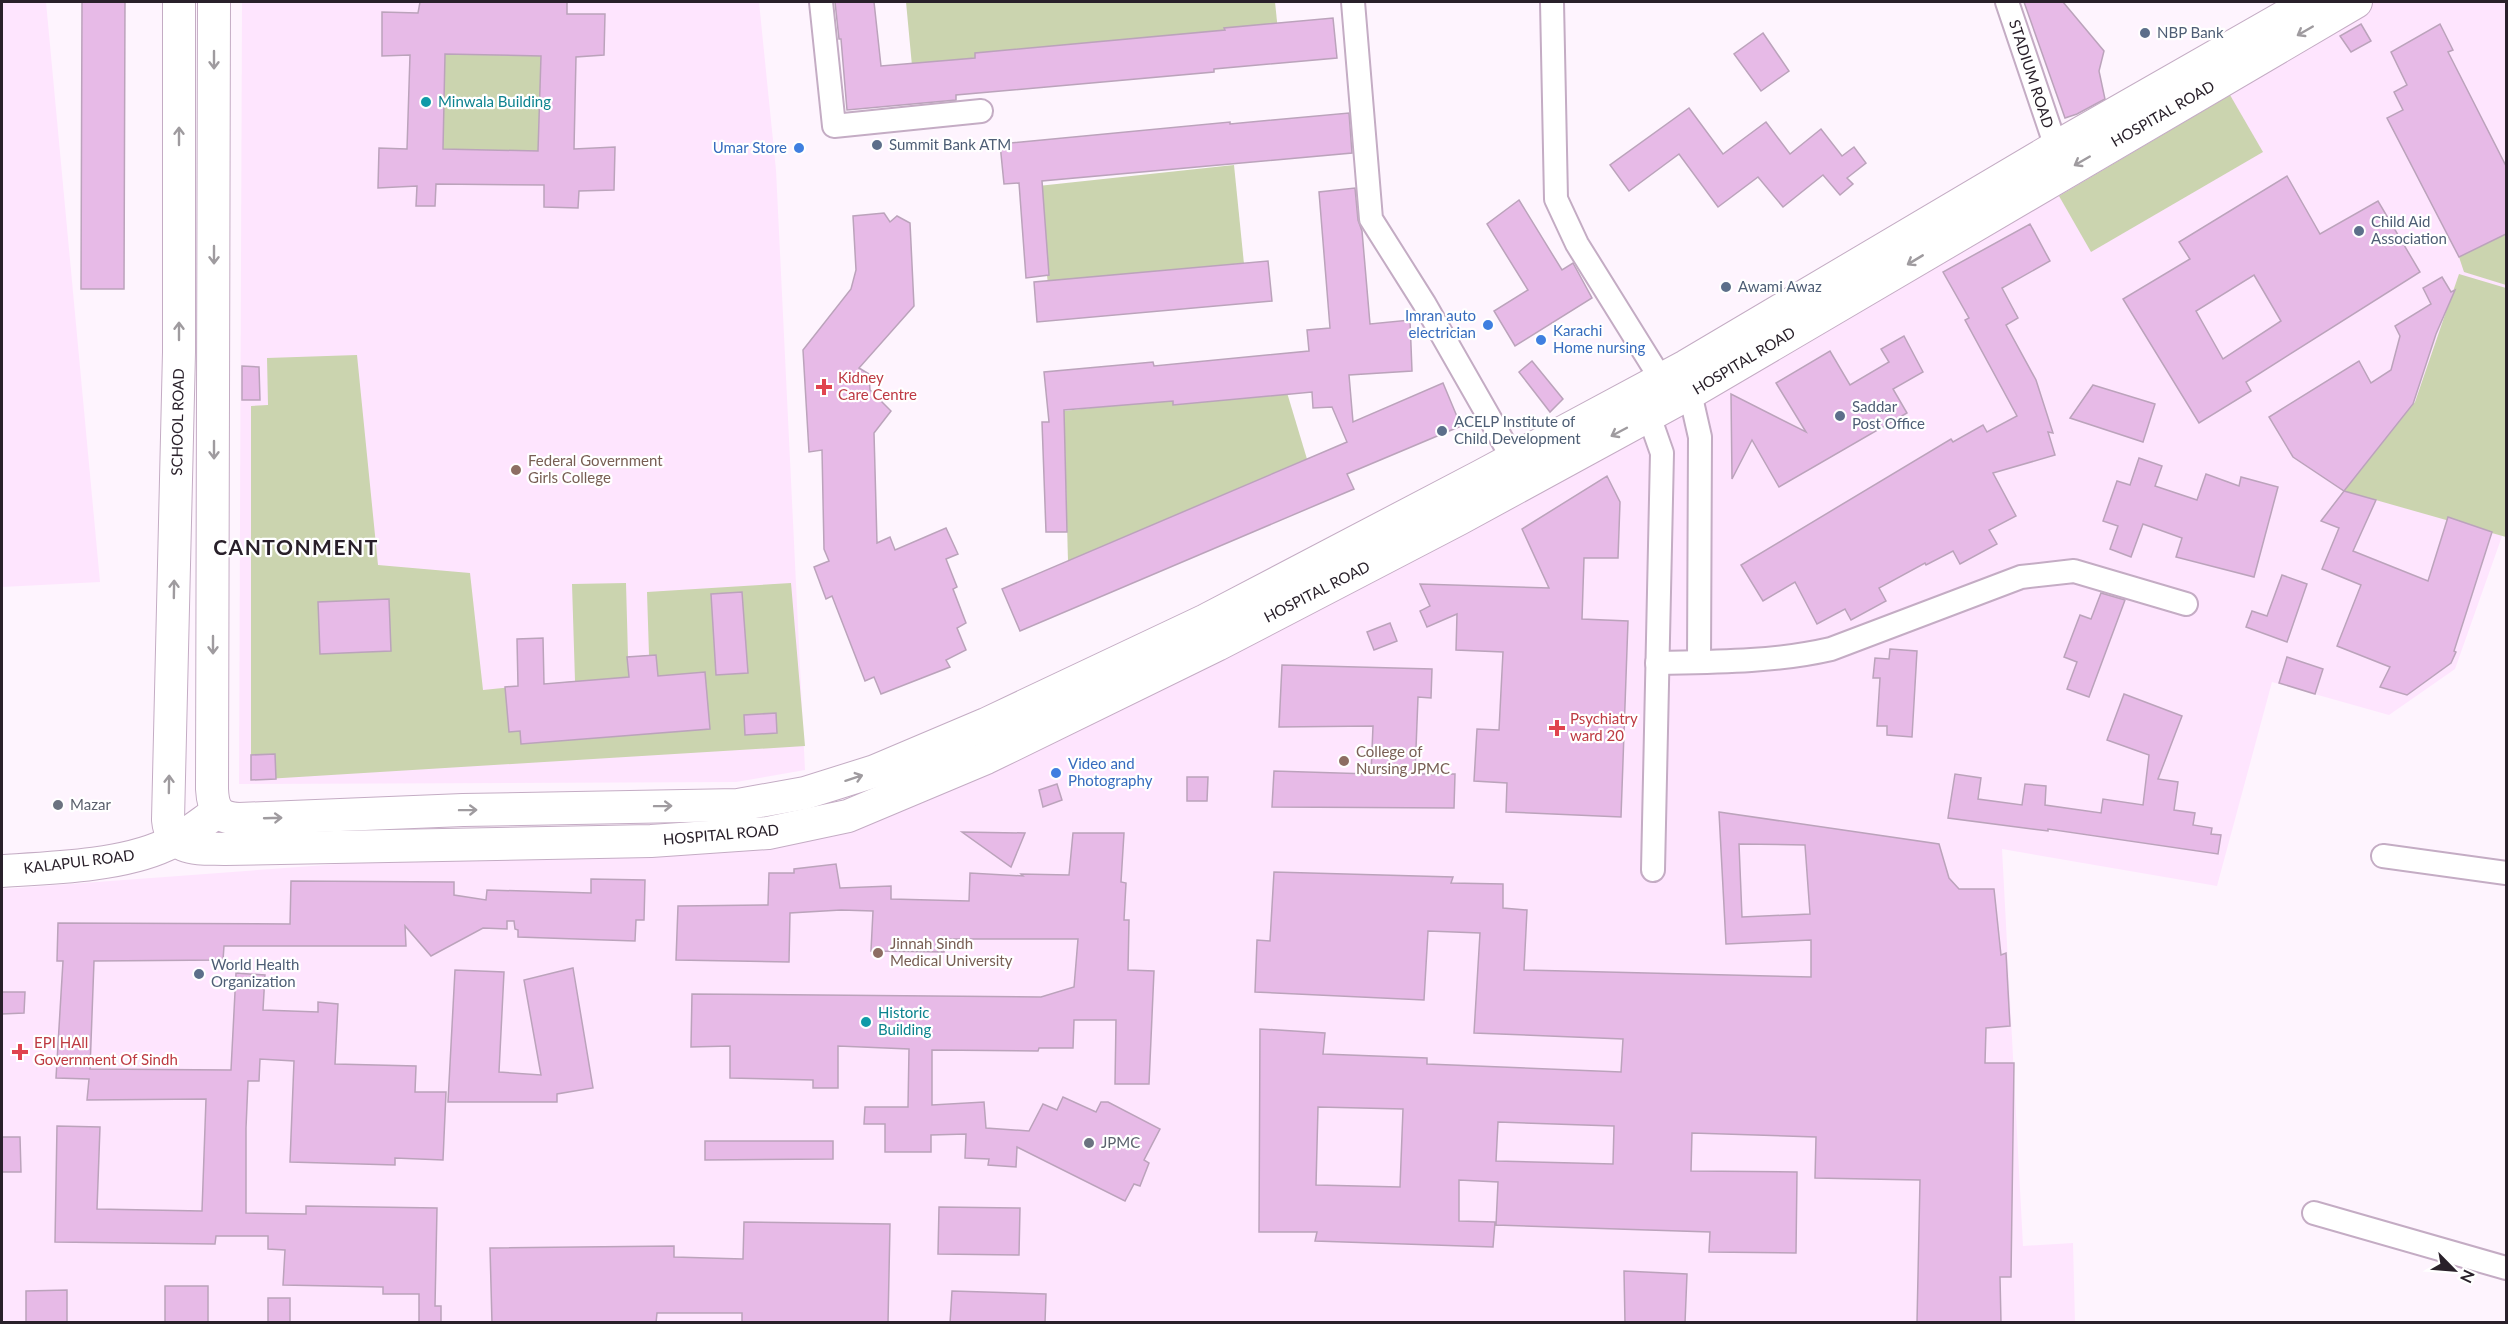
<svg xmlns="http://www.w3.org/2000/svg" width="2508" height="1324" font-family="Lato,sans-serif">
	<style>
		.built { fill: #fee5fe }
		.green { fill: #cbd4af }
		.building { fill: #e7bae7; stroke: #bba3bb; stroke-width: 1.5; fill-rule: evenodd }
		.lines { fill: none; stroke-linecap: round; stroke-linejoin: round }
		.street-casing { stroke: #c4acc4; stroke-width: 26 }
		.secondary-casing { stroke: #c4acc4; stroke-width: 34 }
		.street { stroke: #fff; stroke-width: 22 }
		.secondary { stroke: #fff; stroke-width: 32 }
		.oneway { stroke: #9f9b9f }
		.service-dot { fill: #5c6f8a; stroke: #fff; stroke-width: 2 }
		.culture-dot { fill: #0f9aa8; stroke: #fff; stroke-width: 2 }
		.shop-dot { fill: #3f7fe0; stroke: #fff; stroke-width: 2 }
		.health-dot { fill: #e0444e; stroke: #fff; stroke-width: 2 }
		.education-dot { fill: #8d6e63; stroke: #fff; stroke-width: 2 }
		.worship-dot { fill: #6b7280; stroke: #fff; stroke-width: 2 }
		.labels { text-anchor: middle; stroke-width: 4.5; stroke-linejoin: round; paint-order: stroke }
		.service-label { font-size: 15px; fill: #4e5e75; stroke: #fff; text-anchor: start }
		.street-label { font-size: 15px; fill: #29202a; stroke: #fff }
		.culture-label { font-size: 15px; fill: #0d838f; stroke: #fff; text-anchor: start }
		.shop-label { font-size: 15px; fill: #366cbe; stroke: #fff; text-anchor: end }
		.health-label { font-size: 15px; fill: #be3a42; stroke: #fff; text-anchor: start }
		.education-label { font-size: 15px; fill: #785e54; stroke: #fff; text-anchor: start }
		.worship-label { font-size: 15px; fill: #5b616d; stroke: #fff; text-anchor: start }
		.district-label { font-size: 21px; font-weight: bold; letter-spacing: 1.5px; fill: #29202a; stroke: #fff }
	</style>
	<rect width="100%" height="100%" fill="#fef4fe"/>
	<!-- built -->
	<g class="built">
		<polygon points="2,2 46,2 100,582 2,587"/>
		<polygon points="242,2 759,2 776,170 805,770 736,782 239,784"/>
		<polygon points="2366,2 2506,2 2506,525 2455,669 2389,715 2272,682 2217,886 2002,849 2023,1246 2073,1243 2075,1322 2,1322 2,889 651,841 848,816"/>
	</g>
	<!-- green -->
	<g class="green">
		<polygon points="906,2 1275,2 1278,31 912,66"/>
		<polygon points="445,54 541,56 538,151 443,149"/>
		<polygon points="2230,95 2263,152 2091,252 2059,196"/>
		<polygon points="1234,165 1244,264 1048,285 1038,186"/>
		<polygon points="2506,234 2506,285 2464,272 2459,257"/>
		<polygon points="2459,274 2506,288 2506,537 2344,491 2415,402"/>
		<polygon points="357,355 378,565 470,573 483,690 575,681 572,584 626,583 628,657 649,655 647,592 791,583 805,746 251,780 251,406 268,405 267,358"/>
		<polygon points="1285,386 1307,459 1068,561 1064,411"/>
	</g>
	<!-- building -->
	<g class="building">
		<polygon points="82,2 125,2 124,289 81,289"/>
		<path d="M420,2h147v12h38l-1,41 -28,2 -2,92 41,-2 -1,43 -35,1 -1,17 -34,-1v-22l-108,-1 -1,22h-19l1,-20 -39,2 1,-40 28,1 3,-94 -28,1v-44l36,1zM445,54l96,2 -3,95 -95,-2z"/>
		<polygon points="835,2 874,2 881,66 975,58 975,53 1225,30 1224,28 1333,18 1337,58 1214,69 1214,72 956,95 956,100 847,110 841,39 839,39"/>
		<polygon points="2024,2 2063,2 2104,51 2099,71 2105,99 2077,114 2065,118"/>
		<polygon points="2361,24 2371,41 2351,52 2340,36"/>
		<polygon points="2440,24 2453,50 2448,52 2506,166 2506,234 2459,257 2387,118 2403,110 2394,92 2407,85 2391,52"/>
		<polygon points="1763,33 1789,71 1761,91 1734,54"/>
		<polygon points="1689,108 1723,154 1766,122 1790,154 1821,129 1842,156 1854,147 1866,163 1847,178 1853,184 1840,195 1823,175 1783,207 1758,177 1718,207 1679,154 1629,191 1610,165"/>
		<polygon points="1349,113 1352,153 1042,181 1049,275 1026,278 1019,183 1004,184 1000,144 1230,122 1230,124"/>
		<path d="M2287,176l33,58 58,-33 42,71 -174,110 5,9 -52,32 -76,-124 67,-40 -11,-17zM2254,275l27,46 -58,38 -27,-48z"/>
		<polygon points="1355,188 1358,220 1362,231 1370,324 1410,320 1412,371 1349,375 1353,422 1443,383 1461,426 1347,474 1354,489 1020,631 1002,589 1347,442 1332,407 1313,408 1312,392 1173,405 1173,401 1064,410 1067,532 1046,532 1042,422 1049,422 1044,372 1153,362 1154,366 1309,351 1307,330 1330,328 1319,192"/>
		<polygon points="1519,200 1562,270 1573,263 1592,298 1515,346 1494,311 1528,290 1487,224"/>
		<polygon points="884,213 890,222 897,216 910,223 914,306 859,368 869,374 870,390 891,411 874,433 877,543 890,537 895,550 946,528 958,554 946,559 957,587 953,589 966,623 957,628 966,650 946,660 950,667 881,694 874,677 865,681 832,596 826,599 814,567 829,561 824,549 822,450 809,452 803,350 851,289 856,270 853,216"/>
		<polygon points="2030,224 2050,261 2002,288 2018,318 2006,325 2036,380 2053,433 2048,432 2055,455 1993,473 2016,516 1989,530 1997,544 1960,564 1953,551 1926,565 1925,563 1879,588 1886,601 1851,620 1845,609 1817,624 1795,582 1763,601 1741,565 1951,439 1953,442 1983,425 1987,432 2017,416 1965,320 1969,318 1943,272"/>
		<polygon points="1268,261 1272,301 1037,322 1034,282"/>
		<polygon points="2442,277 2451,292 2455,290 2436,334 2413,404 2344,491 2293,457 2269,417 2359,361 2371,383 2391,370 2400,336 2395,326 2431,304 2423,288"/>
		<polygon points="1904,336 1923,372 1893,389 1907,413 1779,487 1752,440 1732,479 1731,394 1806,432 1776,383 1830,351 1850,385 1889,362 1881,349"/>
		<polygon points="1532,361 1563,399 1550,412 1519,372"/>
		<polygon points="242,366 259,367 260,400 242,400"/>
		<polygon points="2093,385 2155,404 2143,442 2070,418"/>
		<polygon points="2139,458 2162,466 2155,486 2197,500 2206,474 2239,486 2241,477 2278,487 2254,577 2176,557 2182,538 2143,524 2131,557 2110,549 2118,526 2103,521 2117,481 2130,485"/>
		<polygon points="1607,476 1620,502 1618,558 1584,558 1582,619 1628,621 1621,817 1506,812 1507,783 1474,781 1477,729 1499,730 1503,652 1456,650 1457,614 1427,627 1420,611 1430,606 1420,584 1549,588 1522,529"/>
		<polygon points="2344,491 2376,500 2353,551 2428,581 2448,517 2492,532 2454,651 2456,652 2451,663 2407,695 2380,687 2390,667 2337,646 2361,585 2322,569 2339,528 2321,521"/>
		<polygon points="2282,575 2307,584 2287,642 2246,627 2252,611 2267,616"/>
		<polygon points="742,592 748,673 716,675 711,594"/>
		<polygon points="2101,593 2125,600 2089,697 2067,689 2077,662 2064,657 2080,615 2091,619"/>
		<polygon points="389,599 391,651 320,654 318,602"/>
		<polygon points="1390,623 1397,641 1374,650 1367,632"/>
		<polygon points="543,638 544,684 629,677 627,657 656,655 658,676 705,672 710,729 521,744 520,731 509,732 505,687 518,686 517,639"/>
		<polygon points="1890,649 1917,651 1912,737 1887,735 1887,726 1877,726 1880,678 1873,678 1875,658 1889,659"/>
		<polygon points="2287,657 2323,669 2315,694 2279,683"/>
		<polygon points="1282,665 1432,669 1431,698 1418,697 1415,774 1455,774 1454,808 1272,807 1274,771 1371,774 1373,726 1279,727"/>
		<polygon points="2124,694 2182,716 2158,779 2178,782 2174,810 2195,813 2193,825 2212,828 2211,834 2221,835 2218,854 2048,829 2048,831 1948,818 1955,774 1981,778 1978,799 2022,805 2025,784 2046,786 2045,805 2101,813 2103,799 2143,805 2149,755 2107,740"/>
		<polygon points="776,713 777,733 745,735 744,715"/>
		<polygon points="275,754 276,779 251,780 251,755"/>
		<polygon points="1187,777 1208,777 1207,801 1187,801"/>
		<polygon points="1057,784 1062,800 1043,807 1039,790"/>
		<path d="M1719,812l220,32 10,34 10,11h35l7,66 5,-2 4,73 -24,2 -1,35h29l-3,214h-11l1,46h-84l3,-143 -105,-2 1,-41 -124,-4 -1,38 106,1 -1,81 -87,-1 1,-20 -214,-7 2,-43 -39,-2v41l36,1 -2,25 -178,-6 2,-9h-58l1,-203 65,4 -2,21 104,4v6l194,8 2,-33 -149,-6 6,-100 -52,-2 -4,69 -169,-8 2,-52 13,1 4,-69 179,5 -2,6 52,1v24l24,2 -3,60 287,7v-37l-85,4zM1739,844l66,1 5,69 -68,3zM1318,1107l85,2 -3,78 -84,-2zM1498,1122l116,4 -1,38 -117,-3z"/>
		<polygon points="962,832 1025,833 1011,867"/>
		<polygon points="1073,833 1124,833 1121,882 1126,883 1124,920 1129,920 1128,970 1154,971 1149,1084 1115,1084 1116,1020 1074,1020 1073,1048 1039,1048 1038,1051 932,1050 932,1105 984,1102 986,1128 1029,1131 1043,1104 1057,1110 1063,1097 1096,1112 1101,1102 1108,1102 1160,1129 1144,1160 1149,1163 1140,1186 1134,1184 1125,1201 1017,1147 1016,1167 988,1165 989,1159 965,1158 966,1134 931,1135 931,1152 885,1152 885,1124 864,1124 865,1107 908,1107 909,1049 838,1046 838,1088 813,1088 813,1080 730,1078 730,1046 691,1047 692,994 1041,997 1074,987 1078,939 945,939 944,952 871,951 873,911 841,910 790,913 789,962 676,960 678,906 768,905 769,873 794,873 794,869 836,864 840,888 891,886 891,899 969,901 970,873 1023,876 1021,874 1069,875"/>
		<polygon points="591,879 645,880 644,920 636,920 635,941 518,937 518,930 515,929 514,921 507,921 507,929 483,928 431,956 405,926 406,946 224,946 223,960 94,961 90,1069 231,1070 236,973 265,975 263,1010 318,1012 318,1002 338,1004 335,1064 416,1066 415,1092 446,1092 443,1160 395,1158 395,1165 290,1162 294,1061 260,1059 259,1081 248,1081 246,1128 246,1213 306,1214 306,1206 437,1208 435,1306 441,1306 441,1323 419,1323 419,1294 383,1294 383,1287 283,1285 285,1250 268,1249 268,1236 216,1236 215,1244 55,1242 57,1126 100,1127 97,1209 202,1211 206,1099 87,1100 89,1079 56,1078 63,961 57,961 58,923 290,924 291,881 454,882 454,895 486,900 487,890 591,893"/>
		<polygon points="573,968 593,1088 557,1094 557,1102 448,1102 455,970 504,972 499,1072 541,1075 524,980"/>
		<polygon points="2,992 25,992 24,1013 2,1014"/>
		<polygon points="2,1137 20,1137 21,1172 2,1172"/>
		<polygon points="705,1141 833,1141 833,1159 705,1160"/>
		<polygon points="939,1207 1020,1208 1019,1255 938,1254"/>
		<polygon points="744,1222 890,1224 888,1323 742,1323 742,1313 657,1313 656,1323 492,1323 490,1248 674,1246 674,1257 743,1259"/>
		<polygon points="1624,1271 1687,1274 1685,1323 1625,1323"/>
		<rect x="165" y="1286" width="43" height="37"/>
		<polygon points="67,1290 67,1323 26,1323 26,1291"/>
		<polygon points="952,1291 1046,1294 1045,1323 950,1323"/>
		<rect x="268" y="1298" width="22" height="25"/>
	</g>
	<g class="lines">
		<!-- street casing -->
		<g class="street-casing">
			<g id="street">
				<polyline points="821,2 834,126 981,111"/>
				<polyline points="1353,2 1371,219 1424,303 1513,459"/>
				<polyline points="1552,2 1556,199 1577,244 1661,379"/>
				<polyline points="2007,2 2056,147"/>
				<polyline points="1690,393 1700,437 1699,662"/>
				<polyline points="1649,416 1662,453 1653,870"/>
				<path d="M1657,663c57,-1 118,-1 174,-14l190,-72 53,-6 112,33"/>
				<polyline points="2383,856 2506,873"/>
				<polyline points="2314,1213 2506,1268"/>
			</g>
		</g>
		<!-- secondary casing -->
		<g class="secondary-casing">
			<g id="secondary">
				<path d="M179,2v350l-11,468c3,33 32,28 57,29l426,-8 117,-8 80,-17 138,-58 231,-113 242,-126 231,-126 666,-391"/>
				<path d="M214,2l-2,787c1,20 6,29 27,30l224,-9 275,-5 67,-12 70,-22 111,-47 220,-104 275,-144 205,-110 370,-219 254,-145"/>
				<path d="M2,871c49,-3 119,-5 164,-26 19,-8 35,-22 51,-33"/>
			</g>
		</g>
		<!-- street -->
		<use href="#street" class="street"/>
		<!-- secondary -->
		<use href="#secondary" class="secondary"/>
	</g>
	<!-- one-way arrows -->
	<defs><path id="oneway-shaft" d="M-6 0H5M1.5-3L5.5 0L1.5 3" fill="none" stroke-width="1.6" stroke-linecap="round" stroke-linejoin="round" transform="scale(1.5)"/></defs>
	<g class="oneway">
		<use href="#oneway-shaft" transform="translate(2305 31) rotate(150)"/>
		<use href="#oneway-shaft" transform="translate(214 60) rotate(90)"/>
		<use href="#oneway-shaft" transform="translate(179 136) rotate(-90)"/>
		<use href="#oneway-shaft" transform="translate(2082 161) rotate(150)"/>
		<use href="#oneway-shaft" transform="translate(214 255) rotate(90)"/>
		<use href="#oneway-shaft" transform="translate(1915 260) rotate(149)"/>
		<use href="#oneway-shaft" transform="translate(179 331) rotate(-90)"/>
		<use href="#oneway-shaft" transform="translate(1619 432) rotate(152)"/>
		<use href="#oneway-shaft" transform="translate(214 450) rotate(90)"/>
		<use href="#oneway-shaft" transform="translate(174 589) rotate(-89)"/>
		<use href="#oneway-shaft" transform="translate(213 645) rotate(90)"/>
		<use href="#oneway-shaft" transform="translate(854 778) rotate(-18)"/>
		<use href="#oneway-shaft" transform="translate(169 784) rotate(-89)"/>
		<use href="#oneway-shaft" transform="translate(663 806) rotate(-1)"/>
		<use href="#oneway-shaft" transform="translate(468 810) rotate(-1)"/>
		<use href="#oneway-shaft" transform="translate(273 818) rotate(-2)"/>
	</g>
	<!-- markers -->
	<g class="service-dot">
		<circle cx="2145" cy="33" r="6"/>
		<circle cx="877" cy="145" r="6"/>
		<circle cx="2359" cy="231" r="6"/>
		<circle cx="1726" cy="287" r="6"/>
		<circle cx="1840" cy="416" r="6"/>
		<circle cx="1442" cy="431" r="6"/>
		<circle cx="199" cy="974" r="6"/>
	</g>
	<g class="culture-dot">
		<circle cx="426" cy="102" r="6"/>
		<circle cx="866" cy="1022" r="6"/>
	</g>
	<g class="shop-dot">
		<circle cx="799" cy="148" r="6"/>
		<circle cx="1488" cy="325" r="6"/>
		<circle cx="1541" cy="340" r="6"/>
		<circle cx="1056" cy="773" r="6"/>
	</g>
	<g class="health-dot">
		<path d="M821 378h6v6h6v6h-6v6h-6v-6h-6v-6h6z"/>
		<path d="M1554 719h6v6h6v6h-6v6h-6v-6h-6v-6h6z"/>
		<path d="M17 1043h6v6h6v6h-6v6h-6v-6h-6v-6h6z"/>
	</g>
	<g class="education-dot">
		<circle cx="516" cy="470" r="6"/>
		<circle cx="1344" cy="761" r="6"/>
		<circle cx="878" cy="953" r="6"/>
	</g>
	<g class="worship-dot">
		<circle cx="58" cy="805" r="6"/>
		<circle cx="1089" cy="1143" r="6"/>
	</g>
	<g class="labels">
		<!-- service labels -->
		<g class="service-label">
			<text x="2157" y="38">NBP Bank</text>
			<text x="889" y="150">Summit Bank ATM</text>
			<text x="2371" y="227">Child Aid<tspan x="2371" dy="17">Association</tspan></text>
			<text x="1738" y="292">Awami Awaz</text>
			<text x="1852" y="412">Saddar<tspan x="1852" dy="17">Post Office</tspan></text>
			<text x="1454" y="427">ACELP Institute of<tspan x="1454" dy="17">Child Development</tspan></text>
			<text x="211" y="970">World Health<tspan x="211" dy="17">Organization</tspan></text>
		</g>
		<!-- street labels -->
		<g class="street-label">
			<text transform="translate(2031 74) rotate(72)" y="5">STADIUM ROAD</text>
			<text transform="translate(2163 114) rotate(-30)" y="5">HOSPITAL ROAD</text>
			<text transform="translate(1744 361) rotate(-31)" y="5">HOSPITAL ROAD</text>
			<text transform="translate(178 422) rotate(-89)" y="5">SCHOOL ROAD</text>
			<text transform="translate(1317 592) rotate(-27)" y="5">HOSPITAL ROAD</text>
			<text transform="translate(721 835) rotate(-5)" y="5">HOSPITAL ROAD</text>
			<text transform="translate(79 862) rotate(-7)" y="5">KALAPUL ROAD</text>
		</g>
		<!-- culture labels -->
		<g class="culture-label">
			<text x="438" y="107">Minwala Building</text>
			<text x="878" y="1018">Historic<tspan x="878" dy="17">Building</tspan></text>
		</g>
		<!-- shop labels -->
		<g class="shop-label">
			<text x="787" y="153">Umar Store</text>
			<text x="1476" y="321">Imran auto<tspan x="1476" dy="17">electrician</tspan></text>
			<text x="1553" y="336" text-anchor="start">Karachi<tspan x="1553" dy="17">Home nursing</tspan></text>
			<text x="1068" y="769" text-anchor="start">Video and<tspan x="1068" dy="17">Photography</tspan></text>
		</g>
		<!-- health labels -->
		<g class="health-label">
			<text x="838" y="383">Kidney<tspan x="838" dy="17">Care Centre</tspan></text>
			<text x="1570" y="724">Psychiatry<tspan x="1570" dy="17">ward 20</tspan></text>
			<text x="34" y="1048">EPI HAll<tspan x="34" dy="17">Government Of Sindh</tspan></text>
		</g>
		<!-- education labels -->
		<g class="education-label">
			<text x="528" y="466">Federal Government<tspan x="528" dy="17">Girls College</tspan></text>
			<text x="1356" y="757">College of<tspan x="1356" dy="17">Nursing JPMC</tspan></text>
			<text x="890" y="949">Jinnah Sindh<tspan x="890" dy="17">Medical University</tspan></text>
		</g>
		<!-- worship labels -->
		<g class="worship-label">
			<text x="70" y="810">Mazar</text>
			<text x="1101" y="1148">JPMC</text>
		</g>
		<!-- district labels -->
		<g class="district-label">
			<text x="296" y="555">CANTONMENT</text>
		</g>
	</g>
	<!-- border -->
	<rect width="2508" height="1324" fill="none" stroke="#29202a" stroke-width="6"/>
	<!-- north arrow -->
	<g transform="translate(2454 1270) rotate(115)" stroke="#ffffff" stroke-width="4.5" paint-order="stroke">
	<path d="M0-4.5L10 22L0 15L-10 22Z" fill="#29202a"/>
	<text y="-9" font-size="16" font-weight="bold" text-anchor="middle" fill="#29202a">N</text>
	</g>
</svg>
